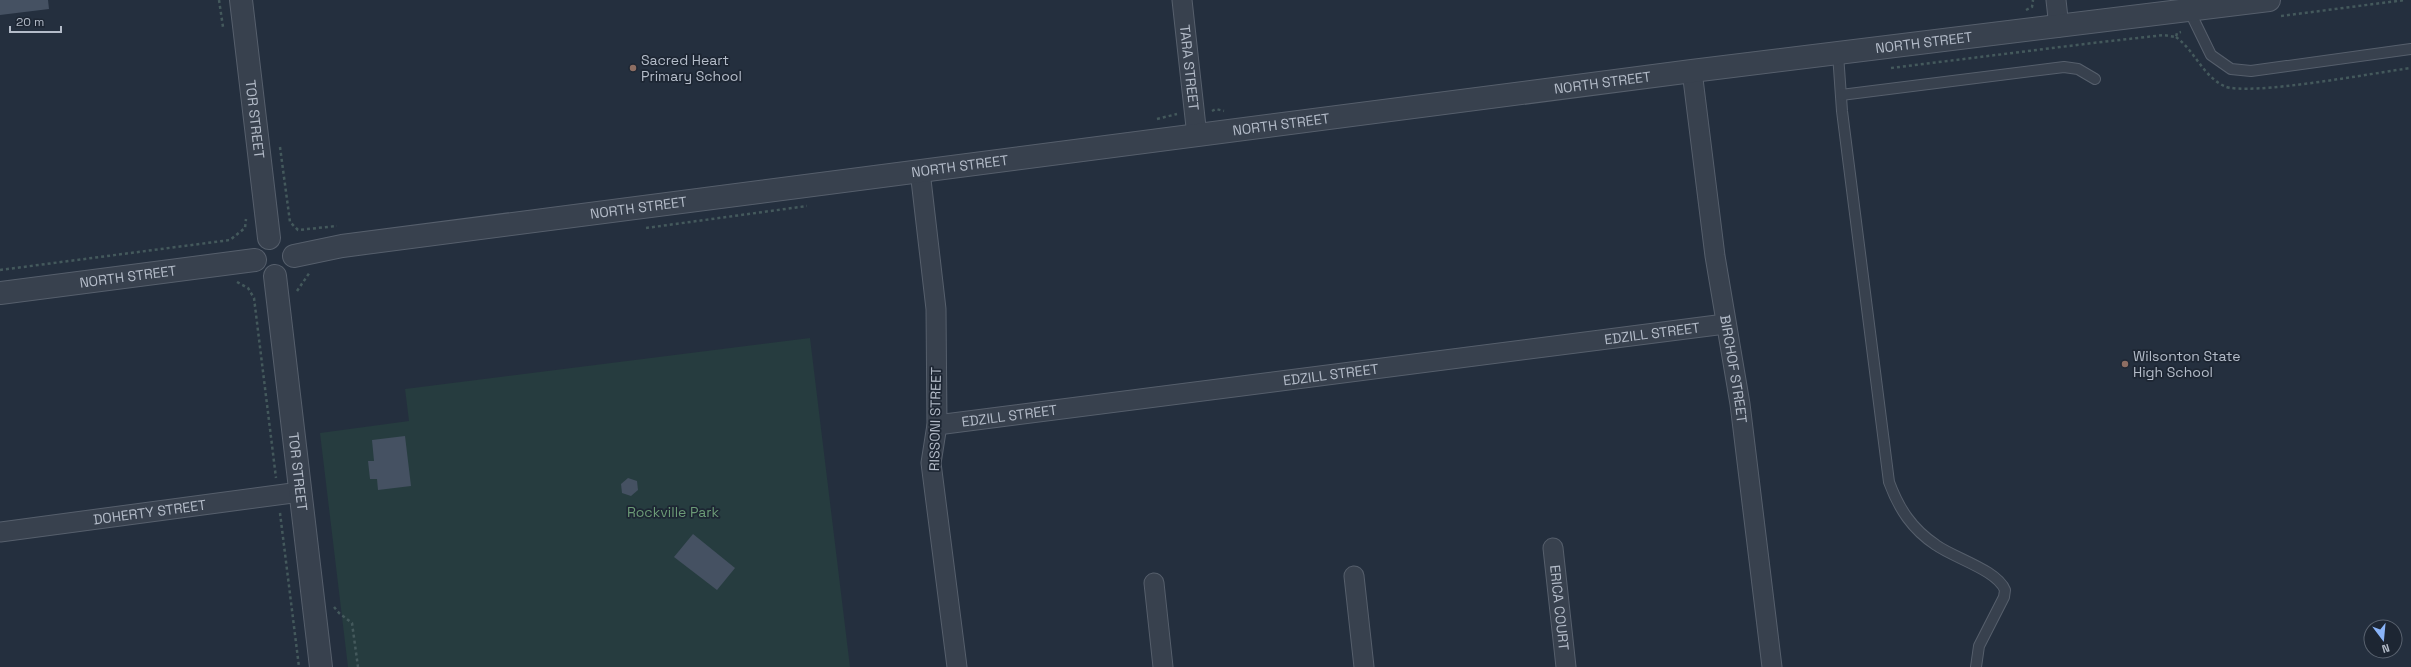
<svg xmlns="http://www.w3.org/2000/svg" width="2411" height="667" font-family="'Space Grotesk',sans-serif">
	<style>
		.green { fill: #263c3f }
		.building { fill: #455162 }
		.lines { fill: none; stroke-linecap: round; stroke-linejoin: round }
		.service-casing { stroke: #565f6c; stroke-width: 12 }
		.minor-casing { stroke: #565f6c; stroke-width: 21 }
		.tertiary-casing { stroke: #565f6c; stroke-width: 24 }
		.path { stroke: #44595c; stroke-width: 2.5; stroke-dasharray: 3 3; stroke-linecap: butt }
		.service { stroke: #38414e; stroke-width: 10 }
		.minor { stroke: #38414e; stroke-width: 19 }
		.tertiary { stroke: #38414e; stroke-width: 22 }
		.education-dot { fill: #8d6e63; stroke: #1d2633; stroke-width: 1.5 }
		.labels { text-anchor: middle; stroke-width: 3.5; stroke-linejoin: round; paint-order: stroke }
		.street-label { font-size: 14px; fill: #b4bcc9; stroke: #1d2633 }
		.poi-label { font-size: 14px; fill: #b4bcc9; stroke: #1d2633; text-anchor: start }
		.park-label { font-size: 14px; fill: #6b9a76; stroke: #1d2633 }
	</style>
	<rect width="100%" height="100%" fill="#242f3e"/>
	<!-- green -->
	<polygon class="green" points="810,338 850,667 348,667 320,433 409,421 405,389"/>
	<!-- building -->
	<g class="building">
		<polygon points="0,0 48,0 49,9 0,15"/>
		<polygon points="405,436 411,486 378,490 377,479 370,479 368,461 374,461 372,440"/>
		<polygon points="628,478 637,481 638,490 631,496 622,493 621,484"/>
		<polygon points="693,534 735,568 717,590 674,557"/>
	</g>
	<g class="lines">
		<!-- service casing -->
		<g class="service-casing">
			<g id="service">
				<polyline points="2189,10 2211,55 2231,69 2251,71 2411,49"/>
				<path d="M1838,54l4,57 47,371c10,27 23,47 47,63 18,13 61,25 69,45l-1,7 -25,49 -3,21"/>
				<polyline points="1841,95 2064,67 2078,69 2095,79"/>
			</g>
		</g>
		<!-- minor casing -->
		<g class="minor-casing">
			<g id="minor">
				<path id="s1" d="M1182,0l15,136"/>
				<polyline points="2056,0 2059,27"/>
				<path id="s2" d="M1692,71l23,185 25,148 32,263"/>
				<polyline points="920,171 936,309 937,425 931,463 957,667"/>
				<path id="s3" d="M937,425l788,-101"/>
				<path id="s4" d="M0,532l300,-40"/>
				<path id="s5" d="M1553,548l13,119"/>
				<polyline points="1354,576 1364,667"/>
				<polyline points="1154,583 1163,667"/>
			</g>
		</g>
		<!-- tertiary casing -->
		<g class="tertiary-casing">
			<g id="tertiary">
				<path id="s6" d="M241,0l28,238"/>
				<path id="s7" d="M294,256l48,-10 1350,-175 577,-71"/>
				<path id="s8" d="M275,276l46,391"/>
				<path id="s9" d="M0,293l255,-33"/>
			</g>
		</g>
		<!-- path -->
		<g class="path">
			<polyline points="219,0 223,27"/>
			<polyline points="2026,10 2032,7 2033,0"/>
			<polyline points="2281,16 2405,0"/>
			<path d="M2176,37c19,14 26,38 48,49 23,11 155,-14 187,-18"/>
			<polyline points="1891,68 2093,43 2164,35 2176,37 2177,33 2181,32"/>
			<polyline points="1212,111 1216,109 1224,111"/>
			<polyline points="1157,119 1177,114"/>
			<polyline points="280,147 290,222 298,230 337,226"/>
			<polyline points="646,228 807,206"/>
			<polyline points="0,270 230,240 245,228 246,219"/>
			<polyline points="237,282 248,288 254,298 276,478"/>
			<polyline points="297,291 310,272"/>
			<polyline points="280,513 299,667"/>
			<polyline points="334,607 339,613 352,623 358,667"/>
		</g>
		<!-- service -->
		<use href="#service" class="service"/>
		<!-- minor -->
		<use href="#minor" class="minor"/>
		<!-- tertiary -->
		<use href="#tertiary" class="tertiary"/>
	</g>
	<!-- markers -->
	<g class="education-dot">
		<circle cx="633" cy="68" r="4"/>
		<circle cx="2125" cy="364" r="4"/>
	</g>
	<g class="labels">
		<!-- street labels -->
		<g class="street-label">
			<text dy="5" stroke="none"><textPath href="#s7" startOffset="1644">NORTH STREET</textPath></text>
			<text dy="5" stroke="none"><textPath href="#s1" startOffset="68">TARA STREET</textPath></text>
			<text dy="5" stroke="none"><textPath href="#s7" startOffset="1320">NORTH STREET</textPath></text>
			<text dy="5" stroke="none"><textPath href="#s6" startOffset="120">TOR STREET</textPath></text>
			<text dy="5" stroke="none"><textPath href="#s7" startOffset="996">NORTH STREET</textPath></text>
			<text dy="5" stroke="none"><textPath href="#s7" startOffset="672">NORTH STREET</textPath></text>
			<text dy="5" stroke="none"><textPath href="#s7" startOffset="348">NORTH STREET</textPath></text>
			<text dy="5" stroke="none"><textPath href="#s9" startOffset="129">NORTH STREET</textPath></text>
			<text dy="5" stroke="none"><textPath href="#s3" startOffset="721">EDZILL STREET</textPath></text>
			<text dy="5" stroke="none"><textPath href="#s2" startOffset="301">BIRCHOF STREET</textPath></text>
			<text dy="5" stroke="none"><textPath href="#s3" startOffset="397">EDZILL STREET</textPath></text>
			<text dy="5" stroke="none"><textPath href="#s3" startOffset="73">EDZILL STREET</textPath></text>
			<text transform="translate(935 419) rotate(-89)" y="5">RISSONI STREET</text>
			<text dy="5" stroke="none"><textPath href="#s8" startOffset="197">TOR STREET</textPath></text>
			<text dy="5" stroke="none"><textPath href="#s4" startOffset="151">DOHERTY STREET</textPath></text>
			<text dy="5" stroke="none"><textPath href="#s5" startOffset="60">ERICA COURT</textPath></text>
		</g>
		<!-- poi labels -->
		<g class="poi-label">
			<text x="641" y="65">Sacred Heart<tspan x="641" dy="16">Primary School</tspan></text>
			<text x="2133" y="361">Wilsonton State<tspan x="2133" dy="16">High School</tspan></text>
		</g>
		<!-- park labels -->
		<g class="park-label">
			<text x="673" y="517">Rockville Park</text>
		</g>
	</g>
	<!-- north arrow -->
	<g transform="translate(2383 639) rotate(164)"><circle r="19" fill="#1d2633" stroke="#59626f"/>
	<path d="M0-3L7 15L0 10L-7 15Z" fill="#8ab4f8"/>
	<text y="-6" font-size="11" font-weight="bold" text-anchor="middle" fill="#b4bcc9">N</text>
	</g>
	<!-- scale -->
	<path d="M10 26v6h51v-6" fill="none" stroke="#b4bcc9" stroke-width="2"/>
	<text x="16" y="26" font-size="12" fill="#b4bcc9" stroke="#1d2633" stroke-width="3" paint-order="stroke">20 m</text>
</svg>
